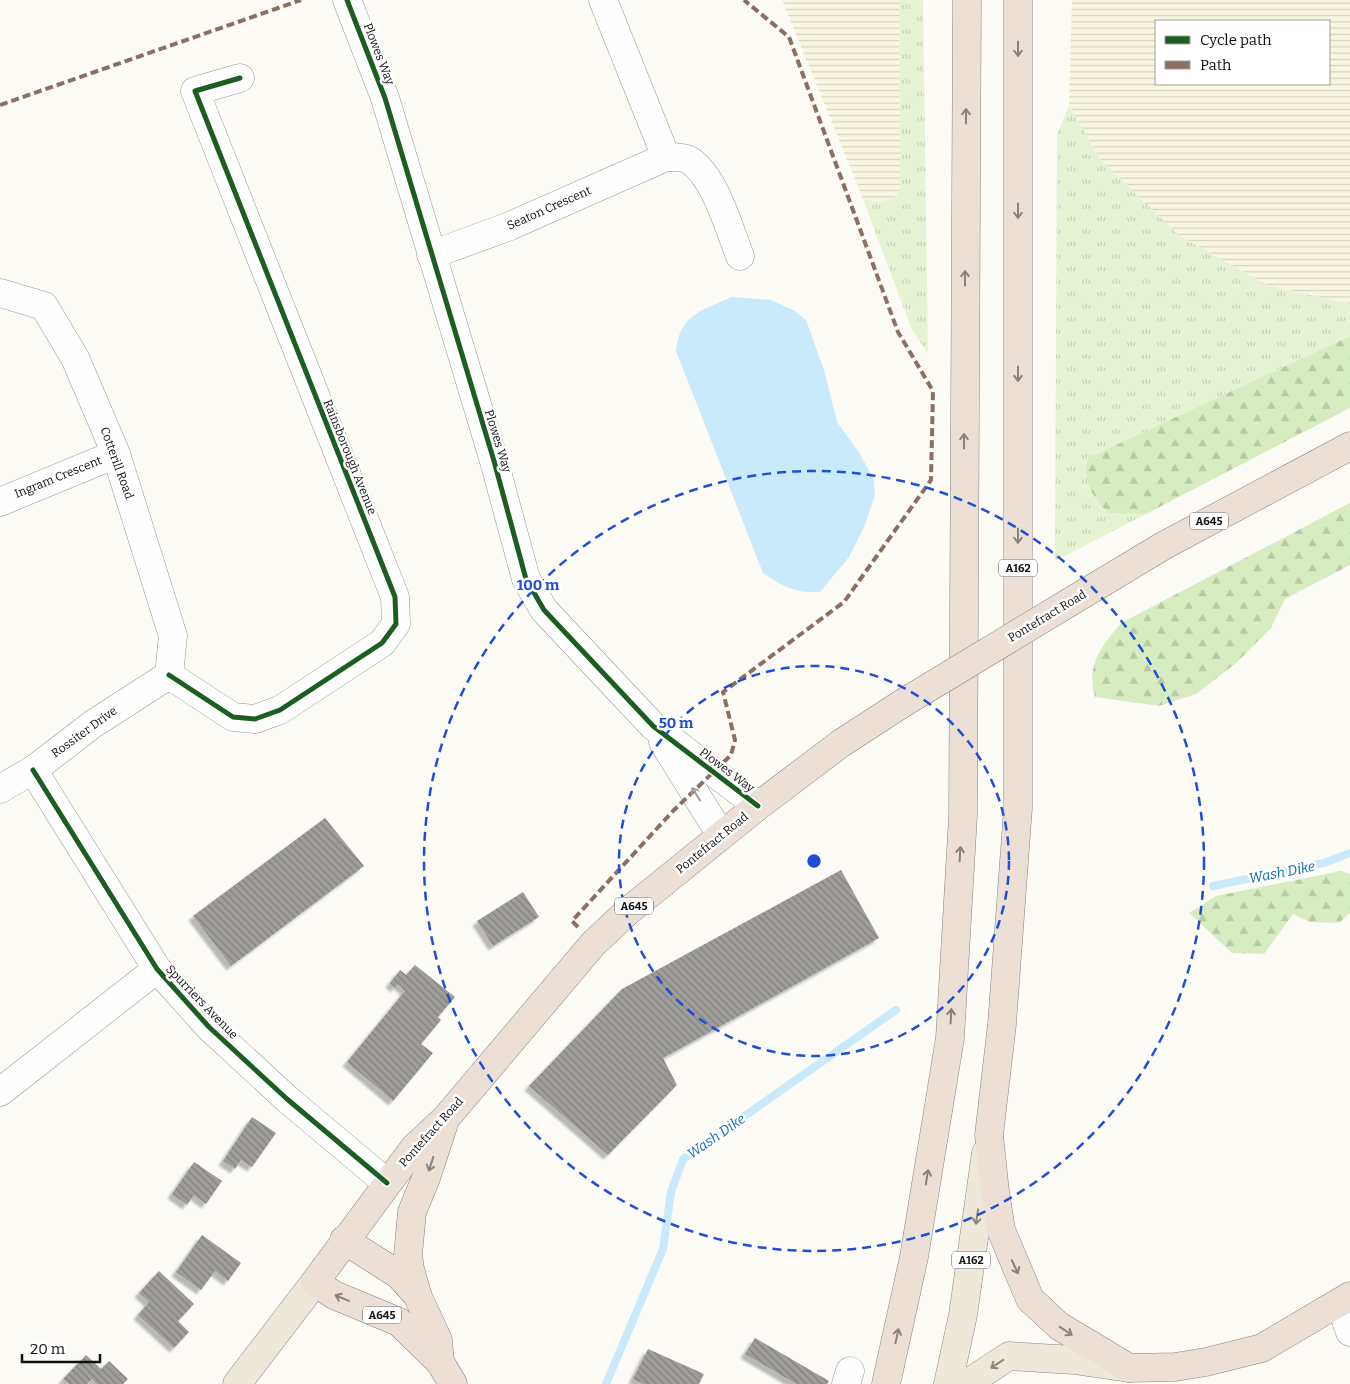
<svg xmlns="http://www.w3.org/2000/svg" width="1350" height="1384" font-family="Bitter,serif">
	<style>
		.farmland { fill: url(#farmland-rules); fill-rule: evenodd }
		.grass { fill: url(#grass-tufts) }
		.forest { fill: url(#forest-firs) }
		.water { fill: #c8eafb }
		.lines { fill: none; stroke-linecap: round; stroke-linejoin: round }
		.stream { stroke: #c8eafb; stroke-width: 8 }
		.building { fill: url(#building-back-hatch); filter: url(#shadow) }
		.street-casing { stroke: #969694; stroke-width: 29 }
		.primary-casing { stroke: #848381; stroke-width: 29 }
		.highway-casing { stroke: #848381; stroke-width: 29 }
		.street { stroke: #fffefe; stroke-width: 28 }
		.primary { stroke: #eee8da; stroke-width: 28 }
		.highway { stroke: #ebdfd6; stroke-width: 28 }
		.highway-bridge-casing { stroke: #848381; stroke-width: 29; stroke-linecap: butt }
		.highway-bridge { stroke: #ebdfd6; stroke-width: 28 }
		.quiet { stroke: #8d6e63; stroke-width: 4; stroke-dasharray: 8 4; stroke-linecap: butt }
		.cycleway-casing { stroke: #fff; stroke-width: 8 }
		.cycleway { stroke: #1b5e20; stroke-width: 5 }
		.oneway { stroke: #88827d }
		.oneway2 { stroke: #9f9f9f }
		.oneway3 { stroke: #8a877f }
		.ring { fill: none; stroke: #1d4ed8; stroke-width: 2.5; stroke-dasharray: 9 6 }
		.labels { text-anchor: middle; stroke-width: 5; stroke-linejoin: round; paint-order: stroke }
		.shield { fill: #fff; stroke: #585858; stroke-width: 1 }
		.shield-label { font-size: 11px; font-weight: bold; fill: #101010 }
		.street-label { font-size: 12px; fill: #101010; stroke: #fff }
		.water-label { font-size: 14px; font-style: italic; fill: #0a6cb2; stroke: #fff }
		.centre { fill: #1d4ed8; stroke: #fff; stroke-width: 2.5 }
		.ring-label { font-size: 15px; text-anchor: middle; font-weight: bold; fill: #1d4ed8; stroke: #fff; stroke-width: 5; stroke-linejoin: round; paint-order: stroke }
	</style>
	<defs>
		<pattern id="farmland-rules" width="6" height="5" patternUnits="userSpaceOnUse" patternTransform="scale(1.25)"><rect width="6" height="5" fill="#faf7e1"/><path d="M0 2.5h6" fill="none" stroke="#d5d3c0"/></pattern>
		<pattern id="grass-tufts" width="24" height="20" patternUnits="userSpaceOnUse" patternTransform="scale(1.25)"><rect width="24" height="20" fill="#e7f4d3"/><path d="M3 7l-1-3M5 7V3M7 7l1-3M15 17l-1-3M17 17v-4M19 17l1-3" fill="none" stroke="#c5d0b4"/></pattern>
		<pattern id="forest-firs" width="22" height="20" patternUnits="userSpaceOnUse" patternTransform="scale(1.25)"><rect width="22" height="20" fill="#d7edc1"/><path d="M5 1l3.5 6h-7zM16 11l3.5 6h-7z" fill="#b8caa5"/></pattern>
		<pattern id="building-back-hatch" width="6" height="6" patternUnits="userSpaceOnUse" patternTransform="scale(1.25)"><rect width="6" height="6" fill="#a09e9b"/><path d="M-1 5l2 2M0 0l6 6M5-1l2 2" fill="none" stroke="#817f7d"/></pattern>
		<filter id="shadow"><feDropShadow dx="-4.5" dy="4.5" stdDeviation="1" flood-color="#0004"/></filter>
	</defs>
	<rect width="100%" height="100%" fill="#fcfbf6"/>
	<!-- farmland -->
	<g class="farmland">
		<polygon points="782,0 899,0 900,187 895,198 879,202 863,199"/>
		<path d="M1072,0h278v304l-83,-19 -87,-49 -80,-77 -31,-54zM1156,21h173v63h-173z"/>
	</g>
	<!-- grass -->
	<g class="grass">
		<polygon points="899,0 923,0 928,354 911,328 863,199 879,202 895,198 900,187"/>
		<polygon points="1069,105 1100,159 1180,236 1267,285 1350,304 1350,336 1088,458 1108,512 1146,514 1055,561 1057,135"/>
	</g>
	<!-- forest -->
	<g class="forest">
		<path d="M1350,336v72l-204,106 -38,-1c-16,-18 -26,-30 -20,-55z"/>
		<path d="M1350,503v62l-65,34 -14,29 -36,36 -39,30 -37,12 -64,-9c-9,-32 6,-50 26,-74z"/>
		<polygon points="1341,871 1350,874 1350,913 1339,923 1310,922 1293,914 1264,954 1232,953 1189,913 1216,896"/>
	</g>
	<!-- water -->
	<path class="water" d="M732,297l39,3 22,10 13,10 18,50 13,52 23,32 14,26 1,15 -11,32 -15,30 -29,35c-26,1 -36,-5 -57,-19l-87,-222c4,-37 25,-40 56,-54z"/>
	<g class="lines">
		<!-- stream -->
		<g class="stream">
			<polyline points="1213,886 1324,863 1350,853"/>
			<polyline points="606,1384 663,1249 671,1192 683,1159 896,1010"/>
		</g>
	</g>
	<!-- building -->
	<g class="building">
		<polygon points="325,818 364,866 231,966 193,916"/>
		<polygon points="841,870 879,938 663,1058 677,1085 608,1155 529,1086 622,989"/>
		<polygon points="523,892 539,917 493,946 477,921"/>
		<polygon points="415,965 455,997 438,1017 441,1020 421,1044 433,1053 393,1101 347,1062 405,991 398,984 395,988 390,983 400,970 406,975"/>
		<polygon points="252,1117 276,1133 252,1167 241,1160 235,1169 223,1161"/>
		<polygon points="194,1162 222,1181 206,1204 194,1195 187,1205 172,1194"/>
		<polygon points="202,1235 241,1263 228,1281 215,1271 201,1290 176,1272"/>
		<polygon points="159,1271 194,1304 178,1321 189,1332 174,1348 138,1315 149,1302 139,1293"/>
		<polygon points="755,1338 829,1381 827,1384 796,1384 745,1354"/>
		<polygon points="648,1349 704,1374 699,1384 643,1384 633,1379"/>
		<polygon points="86,1355 101,1369 109,1361 128,1379 123,1384 96,1384 92,1379 87,1384 69,1384 63,1379"/>
	</g>
	<g class="lines">
		<!-- street casing -->
		<g class="street-casing">
			<g id="street">
				<polyline points="347,0 385,98 494,461 526,579 544,610 653,726 758,806"/>
				<path d="M666,157c7,0 18,0 23,3 26,16 40,69 51,96"/>
				<polyline points="431,255 510,226 666,157 603,0"/>
				<polyline points="0,293 44,306 75,358 116,454 173,636 169,675"/>
				<polyline points="0,502 116,454"/>
				<polyline points="169,675 233,717 255,719 280,710 382,643 396,624 395,597 195,91 240,78"/>
				<polyline points="663,742 721,835"/>
				<polyline points="33,770 157,969 209,1027 287,1099 387,1183"/>
				<polyline points="0,789 33,770 93,724 169,675"/>
				<polyline points="0,1092 157,969"/>
				<polyline points="1340,1303 1350,1332"/>
				<polyline points="846,1384 850,1371"/>
			</g>
		</g>
		<!-- primary casing -->
		<g class="primary-casing">
			<g id="primary">
				<polyline points="237,1384 315,1282"/>
				<polyline points="948,1384 963,1315 986,1153"/>
				<polyline points="971,1384 974,1379 1009,1356 1074,1360 1129,1368"/>
			</g>
		</g>
		<!-- highway casing -->
		<g class="highway-casing">
			<g id="highway">
				<polyline points="1018,0 1018,808 1002,1024 989,1135 995,1192 1001,1230 1030,1299 1059,1326 1129,1368 1175,1367 1206,1362 1262,1348 1350,1296"/>
				<polyline points="1070,602 1163,546 1350,446"/>
				<polyline points="344,1240 399,1275 417,1295"/>
				<polyline points="440,1362 438,1340 418,1297 410,1269 408,1255 412,1212 426,1178 445,1120"/>
				<polyline points="453,1384 440,1362 399,1322 334,1295 315,1282 414,1148 446,1118 593,944 628,911 758,806 840,744 903,703"/>
				<polyline points="886,1384 914,1257 950,1038 963,816 967,0"/>
			</g>
		</g>
		<!-- street -->
		<use href="#street" class="street"/>
		<!-- primary -->
		<use href="#primary" class="primary"/>
		<!-- highway -->
		<use href="#highway" class="highway"/>
		<!-- highway-bridge casing -->
		<g class="highway-bridge-casing">
			<polyline id="highway-bridge" points="903,703 1070,602"/>
		</g>
		<!-- highway-bridge -->
		<use href="#highway-bridge" class="highway-bridge"/>
		<!-- quiet -->
		<g class="quiet">
			<polyline points="0,105 301,0"/>
			<polyline points="578,927 572,921 673,811 731,755 735,740 723,692 844,602 931,480 933,391 898,332 789,37 744,0"/>
		</g>
		<!-- cycleway casing -->
		<g class="cycleway-casing">
			<g id="cycleway">
				<polyline points="347,0 385,98 494,461 526,579 544,610 653,726 758,806"/>
				<polyline points="169,675 233,717 255,719 280,710 382,643 396,624 395,597 195,91 240,78"/>
				<polyline points="33,770 157,969 209,1027 287,1099 387,1183"/>
			</g>
		</g>
		<!-- cycleway -->
		<use href="#cycleway" class="cycleway"/>
	</g>
	<!-- one-way arrows -->
	<defs><path id="oneway-shaft" d="M-6 0H5M1.5-3L5.5 0L1.5 3" fill="none" stroke-width="1.6" stroke-linecap="round" stroke-linejoin="round" transform="scale(1.25)"/></defs>
	<g class="oneway">
		<use href="#oneway-shaft" transform="translate(1018 49) rotate(90)"/>
		<use href="#oneway-shaft" transform="translate(966 116) rotate(-90)"/>
		<use href="#oneway-shaft" transform="translate(1018 211) rotate(90)"/>
		<use href="#oneway-shaft" transform="translate(965 278) rotate(-90)"/>
		<use href="#oneway-shaft" transform="translate(1018 374) rotate(90)"/>
		<use href="#oneway-shaft" transform="translate(964 441) rotate(-90)"/>
		<use href="#oneway-shaft" transform="translate(1018 536) rotate(90)"/>
		<use href="#oneway-shaft" transform="translate(960 854) rotate(-87)"/>
		<use href="#oneway-shaft" transform="translate(951 1016) rotate(-87)"/>
		<use href="#oneway-shaft" transform="translate(431 1164) rotate(108)"/>
		<use href="#oneway-shaft" transform="translate(927 1177) rotate(-81)"/>
		<use href="#oneway-shaft" transform="translate(1015 1267) rotate(65)"/>
		<use href="#oneway-shaft" transform="translate(342 1298) rotate(-157)"/>
		<use href="#oneway-shaft" transform="translate(1066 1331) rotate(33)"/>
		<use href="#oneway-shaft" transform="translate(897 1336) rotate(-78)"/>
	</g>
	<use class="oneway2" href="#oneway-shaft" transform="translate(696 794) rotate(-122)"/>
	<g class="oneway3">
		<use href="#oneway-shaft" transform="translate(977 1217) rotate(98)"/>
		<use href="#oneway-shaft" transform="translate(997 1364) rotate(147)"/>
	</g>
	<!-- distance rings -->
	<g class="ring">
		<circle cx="814" cy="861" r="195"/>
		<circle cx="814" cy="861" r="390"/>
	</g>
	<g class="labels">
		<!-- shield labels -->
		<g class="shield">
			<rect x="1190" y="512.5" width="38" height="17" rx="4"/>
			<rect x="999" y="559.5" width="38" height="17" rx="4"/>
			<rect x="615" y="897.5" width="38" height="17" rx="4"/>
			<rect x="952" y="1251.5" width="38" height="17" rx="4"/>
			<rect x="363" y="1306.5" width="38" height="17" rx="4"/>
		</g>
		<g class="shield-label">
			<text x="1209" y="525">A645</text>
			<text x="1018" y="572">A162</text>
			<text x="634" y="910">A645</text>
			<text x="971" y="1264">A162</text>
			<text x="382" y="1319">A645</text>
		</g>
		<!-- street labels -->
		<g class="street-label">
			<text transform="translate(379 54) rotate(69)" y="4">Plowes Way</text>
			<text transform="translate(549 208) rotate(-24)" y="4">Seaton Crescent</text>
			<text transform="translate(498 441) rotate(73)" y="4">Plowes Way</text>
			<text transform="translate(350 457) rotate(68)" y="4">Rainsborough Avenue</text>
			<text transform="translate(117 463) rotate(70)" y="4">Cotterill Road</text>
			<text transform="translate(58 477) rotate(-22)" y="4">Ingram Crescent</text>
			<text transform="translate(1047 616) rotate(-31)" y="4">Pontefract Road</text>
			<text transform="translate(84 732) rotate(-36)" y="4">Rossiter Drive</text>
			<text transform="translate(727 770) rotate(37)" y="4">Plowes Way</text>
			<text transform="translate(712 843) rotate(-39)" y="4">Pontefract Road</text>
			<text transform="translate(202 1002) rotate(46)" y="4">Spurriers Avenue</text>
			<text transform="translate(431 1132) rotate(-48)" y="4">Pontefract Road</text>
		</g>
		<!-- water labels -->
		<g class="water-label">
			<text transform="translate(1282 872) rotate(-11)" y="5">Wash Dike</text>
			<text transform="translate(716 1136) rotate(-35)" y="5">Wash Dike</text>
		</g>
	</g>
	<circle cx="814" cy="861" r="8" class="centre"/>
	<g class="ring-label">
		<text x="538" y="590">100 m</text>
		<text x="676" y="728">50 m</text>
	</g>
	<!-- legend -->
	<rect x="1155" y="20" width="175" height="65" fill="#ffffff" stroke="#9f9f9f"/>
	<rect x="1165" y="36" width="25" height="8" fill="#1b5e20" stroke="#9f9f9f"/>
	<text x="1200" y="45" font-size="15" fill="#101010">Cycle path</text>
	<rect x="1165" y="61" width="25" height="8" fill="#8d6e63" stroke="#9f9f9f"/>
	<text x="1200" y="70" font-size="15" fill="#101010">Path</text>
	<!-- scale -->
	<path d="M22 1354v8h78v-8" fill="none" stroke="#101010" stroke-width="2.5"/>
	<text x="30" y="1354" font-size="15" fill="#101010" stroke="#ffffff" stroke-width="4" paint-order="stroke">20 m</text>
</svg>
